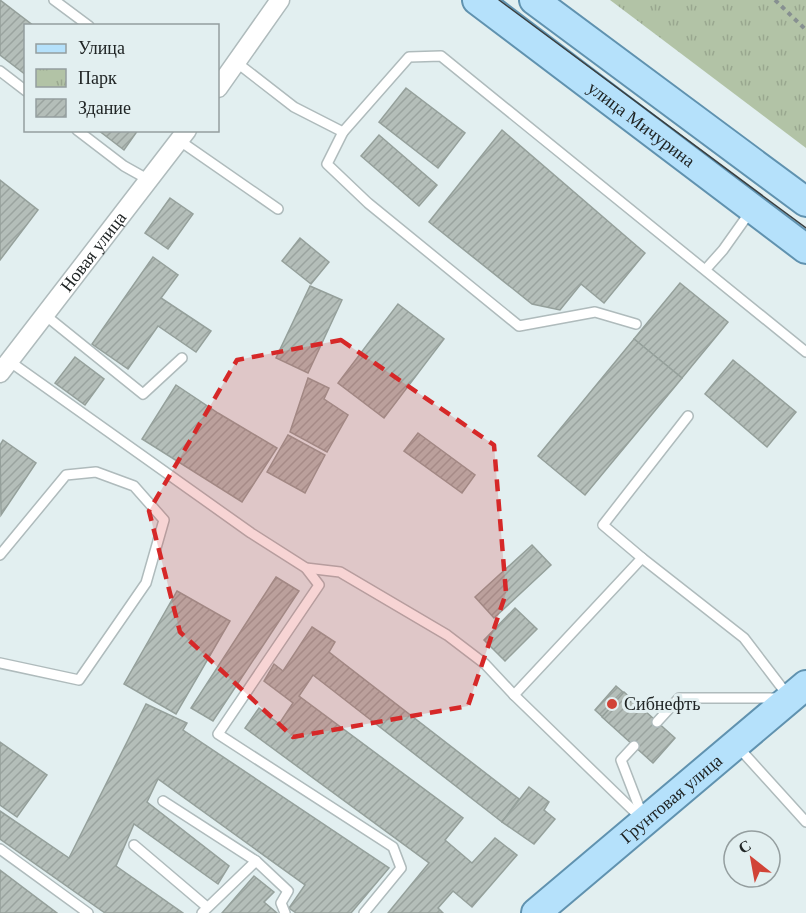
<svg xmlns="http://www.w3.org/2000/svg" width="806" height="913" font-family="Georgia,serif">
	<style>
		.park { fill: url(#park-tufts) }
		.building { fill: url(#building-hatch); stroke: #95a09b; stroke-width: 1.5 }
		.lines { fill: none; stroke-linecap: round; stroke-linejoin: round }
		.service-casing { stroke: #afbbbc; stroke-width: 12 }
		.minor-casing { stroke: #afbbbc; stroke-width: 21 }
		.primary-casing { stroke: #6092af; stroke-width: 32 }
		.path { stroke: #879091; stroke-width: 4; stroke-dasharray: 4.5 4.5; stroke-linecap: butt }
		.service { stroke: #fff; stroke-width: 9 }
		.minor { stroke: #fff; stroke-width: 18 }
		.primary { stroke: #b5e1fb; stroke-width: 28 }
		.tram { stroke: #393f40; stroke-width: 1.5 }
		.marked { fill: #d62828; fill-opacity: 0.2; stroke: #d62828; stroke-width: 4.5; stroke-dasharray: 12 8; stroke-linejoin: round }
		.poi-dot { fill: #d14337; stroke: #e2eff0; stroke-width: 2 }
		.labels { text-anchor: middle; stroke-width: 6; stroke-linejoin: round; paint-order: stroke }
		.street-label { font-size: 18px; fill: #202525; stroke: #e2eff0 }
		.poi-label { font-size: 18px; fill: #202525; stroke: #e2eff0; text-anchor: start }
	</style>
	<defs>
		<pattern id="park-tufts" width="24" height="20" patternUnits="userSpaceOnUse" patternTransform="scale(1.5)"><rect width="24" height="20" fill="#b2c3a6"/><path d="M3 7l-1-3M5 7V3M7 7l1-3M15 17l-1-3M17 17v-4M19 17l1-3" fill="none" stroke="#99a78f"/></pattern>
		<pattern id="building-hatch" width="6" height="6" patternUnits="userSpaceOnUse" patternTransform="scale(1.5)"><rect width="6" height="6" fill="#b4beb9"/><path d="M-1 1l2-2M0 6l6-6M5 7l2-2" fill="none" stroke="#9aa39f"/></pattern>
	</defs>
	<rect width="100%" height="100%" fill="#e2eff0"/>
	<!-- park -->
	<polygon class="park" points="610,0 806,0 806,148"/>
	<!-- building -->
	<g class="building">
		<polygon points="0,0 34,26 26,26 26,75 0,55"/>
		<polygon points="406,88 465,133 438,168 379,122"/>
		<polygon points="98,130 138,130 124,150"/>
		<polygon points="502,130 645,253 604,303 581,284 560,310 532,304 429,222"/>
		<polygon points="379,135 437,185 419,206 361,156"/>
		<polygon points="0,180 38,210 0,260"/>
		<polygon points="170,198 193,214 168,249 145,233"/>
		<polygon points="300,238 329,262 311,284 282,261"/>
		<polygon points="153,257 178,275 161,298 211,331 196,352 158,326 128,369 92,344"/>
		<polygon points="680,283 728,322 682,378 634,339"/>
		<polygon points="310,286 342,300 308,373 276,358"/>
		<polygon points="398,304 444,339 384,418 338,383"/>
		<polygon points="634,339 682,378 585,495 538,456"/>
		<polygon points="75,357 104,379 85,405 55,383"/>
		<polygon points="733,360 796,412 767,447 705,394"/>
		<polygon points="308,378 329,388 324,399 348,415 327,452 290,432"/>
		<polygon points="176,385 218,413 277,448 242,502 142,439"/>
		<polygon points="418,433 475,475 462,493 404,451"/>
		<polygon points="288,435 325,455 305,493 267,472"/>
		<polygon points="3,440 36,463 1,515 0,445"/>
		<polygon points="532,545 551,565 494,618 475,597"/>
		<polygon points="276,577 299,591 213,721 191,708"/>
		<polygon points="177,591 230,621 176,714 124,684"/>
		<polygon points="515,608 537,629 505,661 484,640"/>
		<polygon points="312,627 335,642 329,652 519,799 502,822 313,675 299,696 463,818 445,840 472,863 495,838 517,855 472,907 453,891 438,908 443,913 388,913 429,863 245,728 259,708 279,724 293,703 264,681 274,664 283,671"/>
		<polygon points="616,686 630,698 609,723 595,710"/>
		<polygon points="624,692 675,738 653,763 602,717"/>
		<polygon points="146,704 187,723 183,730 389,868 351,913 296,913 289,908 305,885 158,779 147,802 229,866 218,884 134,824 116,866 183,913 105,913 0,839 0,811 69,858"/>
		<polygon points="0,742 47,775 17,817 0,805"/>
		<polygon points="529,787 549,802 544,810 555,819 534,844 502,822"/>
		<polygon points="0,870 57,913 0,913"/>
		<polygon points="254,876 274,892 264,902 277,913 222,913"/>
	</g>
	<g class="lines">
		<!-- service casing -->
		<g class="service-casing">
			<g id="service">
				<polyline points="54,0 89,26"/>
				<polyline points="236,62 294,107 343,132 409,57 441,56 806,352"/>
				<polyline points="0,71 26,91"/>
				<polyline points="77,130 124,166 149,180"/>
				<polyline points="343,132 327,164 368,203 519,326 595,312 636,324"/>
				<polyline points="180,141 278,209"/>
				<polyline points="706,269 723,250 750,212"/>
				<polyline points="45,315 143,394 182,358"/>
				<polyline points="9,361 251,533 306,568 340,572 447,635 485,664 514,695 641,818"/>
				<polyline points="0,555 66,475 96,472 134,486 164,520 146,583 79,680 0,663"/>
				<polyline points="642,558 603,525 688,416"/>
				<polyline points="306,568 319,585 218,734 393,847 401,868 364,913"/>
				<polyline points="514,695 642,558 744,638 789,697"/>
				<polyline points="657,722 679,698 779,698"/>
				<polyline points="634,746 621,760 643,817"/>
				<polyline points="739,748 806,822"/>
				<polyline points="163,801 256,861"/>
				<polyline points="134,845 207,907"/>
				<polyline points="0,849 88,913"/>
				<polyline points="202,913 256,861 288,891 281,903 285,913"/>
			</g>
		</g>
		<!-- minor casing -->
		<g class="minor-casing">
			<g id="minor">
				<polyline points="218,88 280,0"/>
				<path id="s1" d="M0,373l187,-243"/>
			</g>
		</g>
		<!-- primary casing -->
		<g class="primary-casing">
			<g id="primary">
				<path id="s2" d="M477,0l329,249"/>
				<polyline points="534,0 806,202"/>
				<path id="s3" d="M536,913l270,-228"/>
			</g>
		</g>
		<!-- path -->
		<polyline class="path" points="775,0 806,30"/>
		<!-- service -->
		<use href="#service" class="service"/>
		<!-- minor -->
		<use href="#minor" class="minor"/>
		<!-- primary -->
		<use href="#primary" class="primary"/>
		<!-- tram -->
		<polyline class="tram" points="499,0 806,228"/>
	</g>
	<!-- marked area -->
	<path class="marked" d="M341,340l153,105 12,148 -38,113 -175,31 -113,-105 -31,-121 88,-151z"/>
	<!-- markers -->
	<circle class="poi-dot" cx="612" cy="704" r="6"/>
	<g class="labels">
		<!-- street labels -->
		<g class="street-label">
			<text dy="6" stroke="none"><textPath href="#s2" startOffset="206">улица Мичурина</textPath></text>
			<text dy="6" stroke="none"><textPath href="#s1" startOffset="153">Новая улица</textPath></text>
			<text dy="6" stroke="none"><textPath href="#s3" startOffset="177">Грунтовая улица</textPath></text>
		</g>
		<!-- poi labels -->
		<g class="poi-label">
			<text x="624" y="710">Сибнефть</text>
		</g>
	</g>
	<!-- legend -->
	<rect x="24" y="24" width="195" height="108" fill="#e2eff0" stroke="#949e9f" stroke-width="1.5"/>
	<rect x="36" y="44" width="30" height="9" fill="#b5e1fb" stroke="#949e9f" stroke-width="1.5"/>
	<text x="78" y="54" font-size="18" fill="#202525">Улица</text>
	<rect x="36" y="69" width="30" height="18" fill="url(#park-tufts)" stroke="#949e9f" stroke-width="1.5"/>
	<text x="78" y="84" font-size="18" fill="#202525">Парк</text>
	<rect x="36" y="99" width="30" height="18" fill="url(#building-hatch)" stroke="#949e9f" stroke-width="1.5"/>
	<text x="78" y="114" font-size="18" fill="#202525">Здание</text>
	<!-- north arrow -->
	<g transform="translate(752 859) rotate(329)"><circle r="28" fill="#e2eff0" stroke="#949e9f" stroke-width="1.5"/>
	<path d="M0-4.5L10 22L0 15L-10 22Z" fill="#d14337"/>
	<text y="-9" font-size="16" font-weight="bold" text-anchor="middle" fill="#202525">С</text>
	</g>
</svg>
